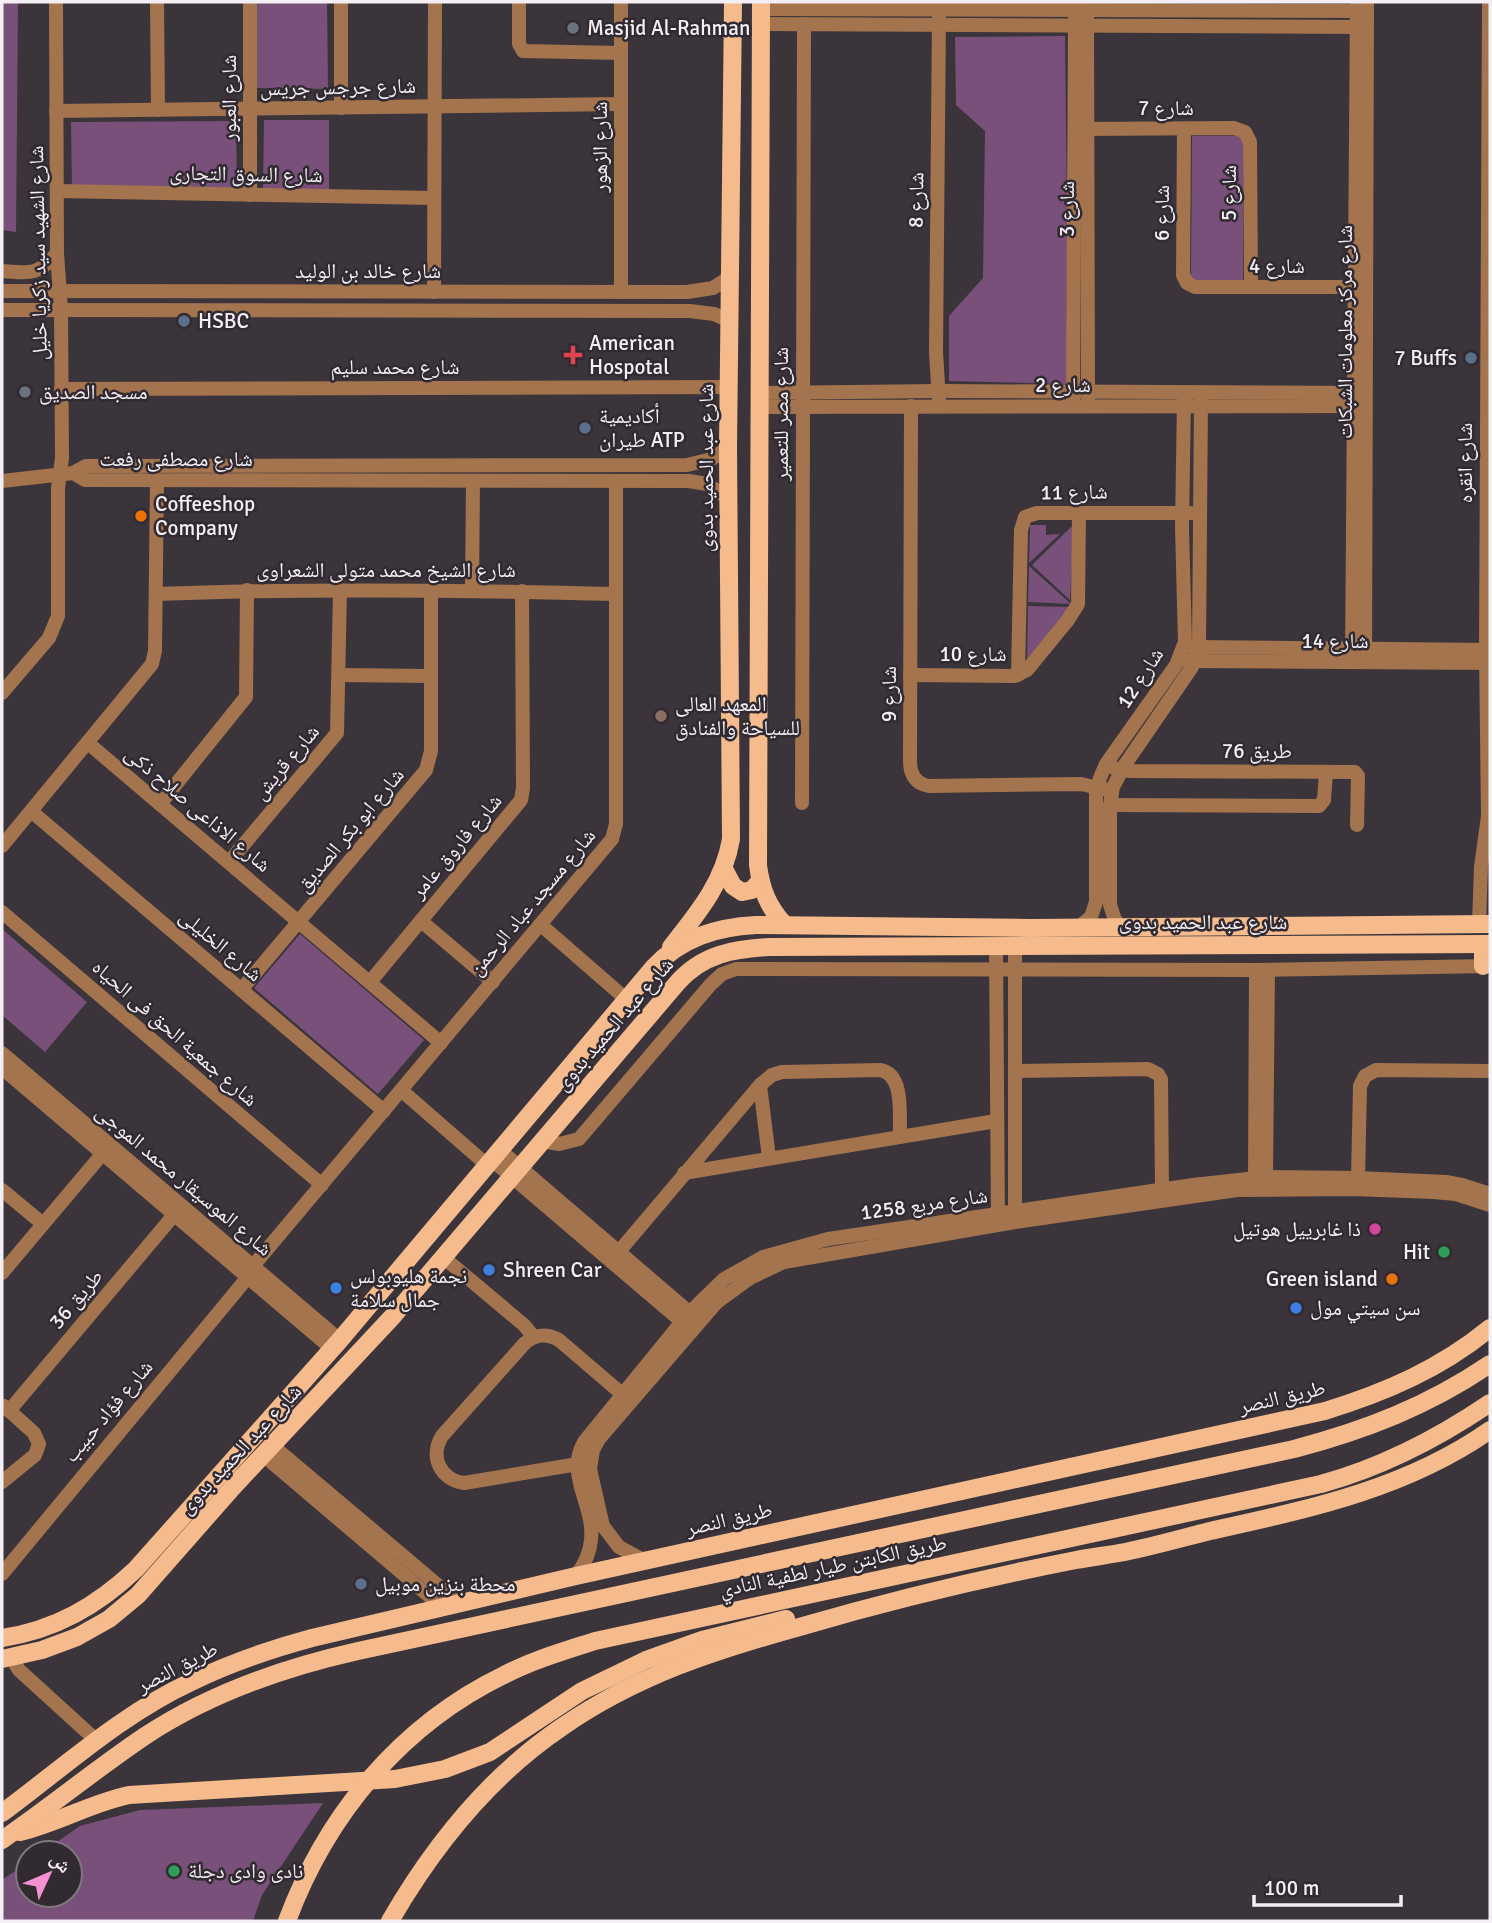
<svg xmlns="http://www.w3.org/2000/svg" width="1492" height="1923" font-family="Signika,'Noto Naskh Arabic',sans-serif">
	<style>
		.green { fill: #78507a }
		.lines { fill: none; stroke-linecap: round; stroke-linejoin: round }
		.minor { stroke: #a3744d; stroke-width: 14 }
		.major { stroke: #f5bb8c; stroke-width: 18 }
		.worship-dot { fill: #6b7280; stroke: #312a31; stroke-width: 2.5 }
		.service-dot { fill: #5c6f8a; stroke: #312a31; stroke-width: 2.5 }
		.health-dot { fill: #e0444e; stroke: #312a31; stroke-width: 2.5 }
		.food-dot { fill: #e8710a; stroke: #312a31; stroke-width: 2.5 }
		.education-dot { fill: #8d6e63; stroke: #312a31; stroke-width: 2.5 }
		.hotel-dot { fill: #d1479c; stroke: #312a31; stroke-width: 2.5 }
		.leisure-dot { fill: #2e9e5b; stroke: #312a31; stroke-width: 2.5 }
		.shop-dot { fill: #3f7fe0; stroke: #312a31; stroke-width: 2.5 }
		.labels { text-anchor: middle; stroke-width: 5; stroke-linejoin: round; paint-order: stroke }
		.poi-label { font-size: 21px; fill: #f3eff4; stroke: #312a31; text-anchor: start }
		.street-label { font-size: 21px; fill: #f3eff4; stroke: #312a31 }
	</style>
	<rect width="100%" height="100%" fill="#3b343b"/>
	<!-- green -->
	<g class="green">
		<polygon points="2,2 18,2 16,232 2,230"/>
		<polygon points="257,2 327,2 328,89 257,88"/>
		<polygon points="1065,36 1069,384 949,381 949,316 983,278 985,131 956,105 955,37"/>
		<polygon points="264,120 329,120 329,190 263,190"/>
		<polygon points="236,121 237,191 72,192 71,122"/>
		<polygon points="1192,136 1243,136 1243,280 1191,280"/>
		<polygon points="1030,525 1046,525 1046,535 1060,534 1029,563"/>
		<polygon points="1071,527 1074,528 1070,600 1032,565"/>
		<polygon points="1029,566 1071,604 1028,602"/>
		<polygon points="1028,606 1071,607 1027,659"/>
		<polygon points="2,929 87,1002 45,1052 2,1015"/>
		<polygon points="300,934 424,1040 378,1094 254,988"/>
		<polygon points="323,1803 262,1895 253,1921 2,1921 2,1880 28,1862 28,1895 70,1895 70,1853 41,1853 80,1826 140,1810"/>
	</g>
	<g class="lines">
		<!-- minor -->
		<g class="minor">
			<polyline points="157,2 158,110"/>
			<polyline points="250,2 250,195"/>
			<polyline points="519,2 519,44 523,51 621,53"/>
			<polyline points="621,2 621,292"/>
			<polyline points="761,9 1366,11"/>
			<polyline points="1087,16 1088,401"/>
			<polyline points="761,24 1365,27"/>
			<polyline points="341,108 341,2"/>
			<polyline points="56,111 621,104"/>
			<polyline points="1080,129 1234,128 1245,132 1250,142 1251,287"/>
			<polyline points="1184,129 1183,275 1187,283 1195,287 1355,287"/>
			<polyline points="57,191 434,198"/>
			<path d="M2,271c27,2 36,5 55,-18"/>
			<polyline points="2,291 687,292 713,288 730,277"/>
			<polyline points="434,292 435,2"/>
			<polyline points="2,310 690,311 714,314 730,321"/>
			<polyline points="61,389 729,387"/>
			<polyline points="760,393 939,391 1361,393"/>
			<polyline points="939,401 936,352 939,15"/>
			<polyline points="1073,401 1075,16"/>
			<path d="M911,406l-1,355c0,13 5,23 19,25l152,-2 31,7"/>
			<polyline points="760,407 1360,406"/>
			<polyline points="73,473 85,480 689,481 707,484 728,498"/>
			<polyline points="2,481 73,473 86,466 687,465 712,459 728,447"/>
			<polyline points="472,590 473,481"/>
			<path d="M156,594c153,-6 307,-4 460,0"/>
			<polyline points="1191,647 1490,650"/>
			<polyline points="1187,661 1490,663"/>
			<polyline points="1352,662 1357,2"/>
			<polyline points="1365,662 1367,2"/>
			<polyline points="339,675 431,676"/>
			<polyline points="910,675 1015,676 1027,670 1068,620 1078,604 1079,512"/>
			<polyline points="1018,675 1021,530 1025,517 1037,513 1191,513"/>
			<polyline points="2,693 49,638 58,616 58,488 62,458 61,310 57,253 56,2"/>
			<polyline points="88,743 441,1043"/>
			<polyline points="1114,768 1129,771 1355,772 1358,776 1357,825"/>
			<polyline points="802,803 804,24"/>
			<polyline points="160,804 246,697 247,590"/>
			<polyline points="1110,805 1319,806 1324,800 1326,772"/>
			<polyline points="31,811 384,1111"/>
			<polyline points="2,846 152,664 155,651 157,480"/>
			<polyline points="229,862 337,733 340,590"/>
			<polyline points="2,912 322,1185"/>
			<polyline points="421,921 493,982"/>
			<polyline points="1479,924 1481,867 1488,816 1486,650 1489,2"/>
			<polyline points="541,925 626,999"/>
			<polyline points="1079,927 1091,917 1096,902 1096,794 1100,778 1106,764 1176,665 1185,642 1182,528 1184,398"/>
			<polyline points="1122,927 1115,920 1110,905 1110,805 1113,787 1124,766 1192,667 1199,647 1201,398"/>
			<polyline points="996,945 998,1224"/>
			<polyline points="370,982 521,800 523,788 522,591"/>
			<polyline points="241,990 426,770 431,751 431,590"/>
			<polyline points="2,1053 340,1340"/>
			<polyline points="2,1068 332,1349"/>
			<polyline points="1015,1071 1148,1069 1158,1074 1161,1079 1162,1189"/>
			<polyline points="760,1085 769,1158"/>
			<polyline points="401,1090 487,1165"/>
			<polyline points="542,1141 559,1144 579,1139 711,984 722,974 736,969 1256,970 1490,966"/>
			<polyline points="500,1150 696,1318"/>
			<polyline points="492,1160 688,1327"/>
			<polyline points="684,1173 996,1121"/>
			<polyline points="1266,1177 1268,970"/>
			<polyline points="1255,1178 1256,970"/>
			<polyline points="1358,1178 1360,1086 1365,1076 1376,1070 1490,1071"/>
			<polyline points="2,1190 43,1224"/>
			<polyline points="1015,1221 1015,945"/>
			<polyline points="443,1257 524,1325 534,1337"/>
			<path d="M611,1261l149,-176 12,-10 10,-3 98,-2c25,4 19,46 20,66"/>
			<polyline points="253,1266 612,839 616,824 616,481"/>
			<polyline points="2,1273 109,1146"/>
			<polyline points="9,1411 179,1209"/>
			<polyline points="273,1446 459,1603"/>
			<polyline points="263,1455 442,1607"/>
			<path d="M584,1463l-120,20c-23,-3 -35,-26 -22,-47l82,-92c11,-10 22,-11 35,-4l63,54"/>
			<polyline points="2,1482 35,1455 39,1444 34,1433 4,1406"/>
			<polyline points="645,1561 619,1547 603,1526 590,1469 593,1450 599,1439 717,1302 750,1278 784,1262 1015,1222 1237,1190 1353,1189 1433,1192 1456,1194 1490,1205"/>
			<polyline points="2,1574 248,1277"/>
			<path d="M576,1576c8,-11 14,-22 15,-36 4,-34 -26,-65 -7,-98l105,-129 35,-34 39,-22 65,-18 365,-54 73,-8 92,1 88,4 16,3 28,9"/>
			<polyline points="11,1657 19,1670 97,1741"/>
		</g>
		<!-- major -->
		<g class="major">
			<path d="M761,2l-3,863c3,24 10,42 27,60"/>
			<polyline points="724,869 733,886 742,892 752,890 760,881"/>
			<polyline points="1483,944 1483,966"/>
			<path d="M671,947c27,-34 53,-65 60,-108l-3,-392 5,-445"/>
			<path d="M2,1638c53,-8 95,-32 134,-69l204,-229 313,-372c28,-30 63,-41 103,-43l274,3 460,-4"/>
			<path d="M2,1659l40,-9 35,-13 32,-18 29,-24 95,-108 161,-172 284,-333c25,-28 56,-33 91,-35l721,-3"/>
			<path d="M2,1813c61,-45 120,-99 189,-131 39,-19 80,-33 121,-44l264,-62 749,-165c61,-19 115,-42 165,-83"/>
			<path d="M20,1832c38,-9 71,-29 109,-37l266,-16 50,-10 45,-17 92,-61 64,-31 56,-20 84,-21"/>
			<path d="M2,1840c48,-33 94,-71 143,-104 65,-43 137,-68 213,-85l936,-202c72,-19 134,-43 196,-85"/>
			<path d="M287,1921c40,-107 114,-196 217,-246 29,-15 60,-24 91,-34l726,-157c62,-17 116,-45 169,-81"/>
			<path d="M390,1921c44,-76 98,-144 172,-194 75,-52 154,-77 241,-101 89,-26 181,-48 273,-66 16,-3 33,-5 49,-8 29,-6 57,-14 85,-21 99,-22 196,-42 280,-101"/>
		</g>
	</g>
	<!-- markers -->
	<g class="worship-dot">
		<circle cx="573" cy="28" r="7"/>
		<circle cx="25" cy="392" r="7"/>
	</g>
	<g class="service-dot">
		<circle cx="184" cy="321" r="7"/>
		<circle cx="1471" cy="358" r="7"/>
		<circle cx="585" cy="428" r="7"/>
		<circle cx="361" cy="1584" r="7"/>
	</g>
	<path class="health-dot" d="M569.5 344.5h7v7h7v7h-7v7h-7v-7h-7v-7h7z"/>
	<g class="food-dot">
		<circle cx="141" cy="516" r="7"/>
		<circle cx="1392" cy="1279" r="7"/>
	</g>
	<circle class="education-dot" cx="661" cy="716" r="7"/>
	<circle class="hotel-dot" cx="1375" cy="1229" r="7"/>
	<g class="leisure-dot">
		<circle cx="1444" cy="1252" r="7"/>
		<circle cx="174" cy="1871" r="7"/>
	</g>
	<g class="shop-dot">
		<circle cx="489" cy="1270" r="7"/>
		<circle cx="336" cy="1288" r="7"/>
		<circle cx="1296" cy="1308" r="7"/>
	</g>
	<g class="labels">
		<!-- poi labels -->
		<g class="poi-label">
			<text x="587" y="35">Masjid Al-Rahman</text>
			<text x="198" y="328">HSBC</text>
			<text x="589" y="350">American<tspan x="589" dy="24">Hospotal</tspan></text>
			<text x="1457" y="365" text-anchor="end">7 Buffs</text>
			<text x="39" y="399">مسجد الصديق</text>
			<text x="599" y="423">أكاديمية<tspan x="599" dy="24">طيران ATP</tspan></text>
			<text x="155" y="511">Coffeeshop<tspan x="155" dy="24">Company</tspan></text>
			<text x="675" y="711">المعهد العالى<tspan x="675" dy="24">للسياحة والفنادق</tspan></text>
			<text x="1361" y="1236" text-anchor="end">ذا غابرييل هوتيل</text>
			<text x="1430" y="1259" text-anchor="end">Hit</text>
			<text x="503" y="1277">Shreen Car</text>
			<text x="350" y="1283">نجمة هليوبولس<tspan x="350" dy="24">جمال سلامة</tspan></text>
			<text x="1378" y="1286" text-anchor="end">Green island</text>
			<text x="1310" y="1315">سن سيتي مول</text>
			<text x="375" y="1591">محطة بنزين موبيل</text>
			<text x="188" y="1878">نادى وادى دجلة</text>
		</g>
		<!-- street labels -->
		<g class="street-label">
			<text transform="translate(338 87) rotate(-1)" y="7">شارع جرجس جريس</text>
			<text transform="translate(229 98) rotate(-90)" y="7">شارع العبور</text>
			<text x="1166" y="115">شارع 7</text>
			<text transform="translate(600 147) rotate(-90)" y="7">شارع الزهور</text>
			<text transform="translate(246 174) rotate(1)" y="7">شارع السوق التجارى</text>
			<text transform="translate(1229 193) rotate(-90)" y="7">شارع 5</text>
			<text transform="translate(916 200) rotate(-89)" y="7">شارع 8</text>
			<text transform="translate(1067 209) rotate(-90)" y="7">شارع 3</text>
			<text transform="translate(1162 213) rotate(-90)" y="7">شارع 6</text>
			<text transform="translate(38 253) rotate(-91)" y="7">شارع الشهيد سيد زكريا خليل</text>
			<text x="1277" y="273">شارع 4</text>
			<text x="368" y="278">شارع خالد بن الوليد</text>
			<text transform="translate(1345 332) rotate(-90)" y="7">شارع مركز معلومات الشبكات</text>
			<text x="395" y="374">شارع محمد سليم</text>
			<text x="1063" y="392">شارع 2</text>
			<text transform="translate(781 414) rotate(-90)" y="7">شارع مصر للتعمير</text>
			<text x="176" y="466">شارع مصطفى رفعت</text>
			<text transform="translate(1465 463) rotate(-90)" y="7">شارع انقره</text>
			<text transform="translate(706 468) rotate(-90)" y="7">شارع عبد الحميد بدوى</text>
			<text transform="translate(1074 492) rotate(-1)" y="7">شارع 11</text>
			<text x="386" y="577">شارع الشيخ محمد متولى الشعراوى</text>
			<text x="1335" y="648">شارع 14</text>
			<text x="973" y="661">شارع 10</text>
			<text transform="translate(1140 678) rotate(-57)" y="7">شارع 12</text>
			<text transform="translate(889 694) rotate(-90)" y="7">شارع 9</text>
			<text x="1257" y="758">طريق 76</text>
			<text transform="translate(286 762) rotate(-50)" y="7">شارع قريش</text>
			<text transform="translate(198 809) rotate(40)" y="7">شارع الاذاعى صلاح ذكى</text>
			<text transform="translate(350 830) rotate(-50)" y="7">شارع ابو بكر الصديق</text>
			<text transform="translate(456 846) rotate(-50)" y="7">شارع فاروق عامر</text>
			<text transform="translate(532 902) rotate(-50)" y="7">شارع مسجد عباد الرحمن</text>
			<text x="1203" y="929">شارع عبد الحميد بدوى</text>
			<text transform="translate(221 945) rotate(40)" y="7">شارع الخليلى</text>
			<text transform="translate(614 1024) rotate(-49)" y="7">شارع عبد الحميد بدوى</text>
			<text transform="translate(175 1033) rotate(41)" y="7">شارع جمعية الحق فى الحياه</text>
			<text transform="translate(184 1180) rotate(40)" y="7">شارع الموسيقار محمد الموجى</text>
			<text transform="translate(924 1204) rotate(-8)" y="7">شارع مربع 1258</text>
			<text transform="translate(76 1299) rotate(-50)" y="7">طريق 36</text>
			<text transform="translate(1282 1397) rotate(-13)" y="7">طريق النصر</text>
			<text transform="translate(108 1411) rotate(-50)" y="7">شارع فؤاد حبيب</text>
			<text transform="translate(240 1449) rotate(-47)" y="7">شارع عبد الحميد بدوى</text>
			<text transform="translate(729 1519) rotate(-13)" y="7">طريق النصر</text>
			<text transform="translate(833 1566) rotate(-12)" y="7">طريق الكابتن طيار لطفية النادي</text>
			<text transform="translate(177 1667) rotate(-27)" y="7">طريق النصر</text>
		</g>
	</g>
	<!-- border -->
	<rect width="1492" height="1923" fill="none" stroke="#f3eff4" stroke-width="7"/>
	<!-- north arrow -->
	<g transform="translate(49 1874) rotate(46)"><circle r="33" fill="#312a31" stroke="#7f797f" stroke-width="2"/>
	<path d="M0-5L12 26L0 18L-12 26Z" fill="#f591d2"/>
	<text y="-10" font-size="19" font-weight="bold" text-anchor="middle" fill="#f3eff4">ش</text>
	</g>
	<!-- scale -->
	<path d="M1254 1895v10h147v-10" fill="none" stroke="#f3eff4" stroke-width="3.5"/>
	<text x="1264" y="1895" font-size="21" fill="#f3eff4" stroke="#312a31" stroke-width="5" paint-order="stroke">100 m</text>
</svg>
